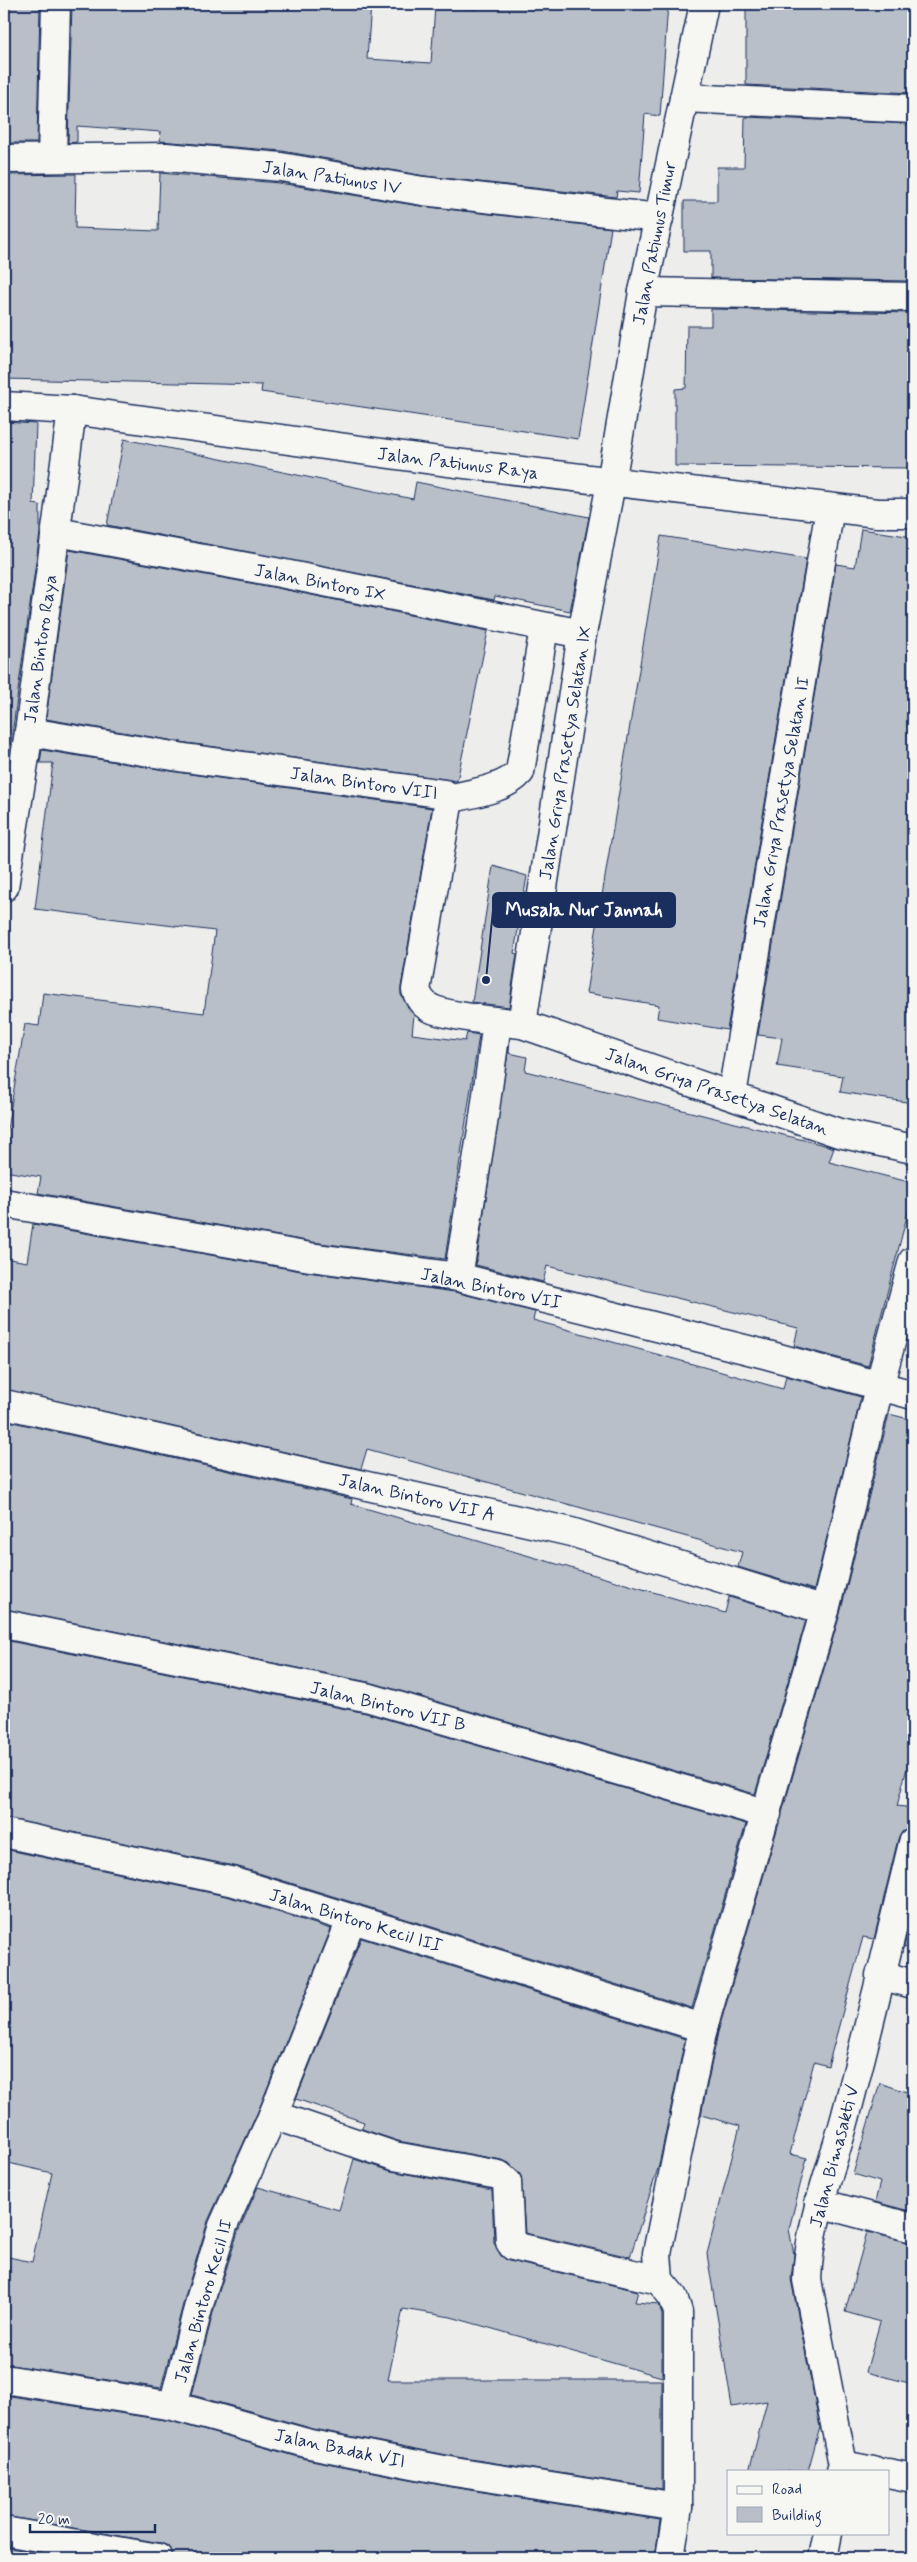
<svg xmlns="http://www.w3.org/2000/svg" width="917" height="2562" font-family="Mynerve,sans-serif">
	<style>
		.building { fill: #b9bfc8; stroke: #1b2f5e }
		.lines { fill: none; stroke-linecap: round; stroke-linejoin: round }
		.minor-casing { stroke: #1b2f5e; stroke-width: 31 }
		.minor { stroke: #f6f6f2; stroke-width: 28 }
		.labels { text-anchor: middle; stroke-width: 4; stroke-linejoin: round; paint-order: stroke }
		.street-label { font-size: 18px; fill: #1b2f5e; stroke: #f6f6f2 }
		.leader { fill: none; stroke: #1b2f5e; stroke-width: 2 }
		.callout-dot { fill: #1b2f5e; stroke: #f6f6f2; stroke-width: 2 }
		.callout { fill: #1b2f5e; stroke: #1b2f5e; stroke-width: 2 }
		.callout-label { font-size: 19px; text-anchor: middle; font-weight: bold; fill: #fff }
	</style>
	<rect width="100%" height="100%" fill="#edeeec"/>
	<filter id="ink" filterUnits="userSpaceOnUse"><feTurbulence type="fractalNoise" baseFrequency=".02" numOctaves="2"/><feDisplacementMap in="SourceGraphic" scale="10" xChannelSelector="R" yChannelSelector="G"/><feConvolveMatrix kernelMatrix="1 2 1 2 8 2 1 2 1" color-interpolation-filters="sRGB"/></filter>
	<g filter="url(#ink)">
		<!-- building -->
		<g class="building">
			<polygon points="4,4 40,4 37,143 4,143"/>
			<polygon points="72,4 371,4 367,59 431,63 435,6 476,9 477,4 668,4 660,116 645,114 639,193 617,191 616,197 425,176 282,151 160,141 161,132 77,126 77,142 68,143"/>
			<polygon points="746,4 913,4 913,93 746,85"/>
			<polygon points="745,117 913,124 913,281 711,278 711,251 684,251 684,201 717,201 717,167 744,167"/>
			<polygon points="160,173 279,183 420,206 611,228 578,439 261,392 262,385 4,379 4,175 76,174 75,228 158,231"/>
			<polygon points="711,309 913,313 913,468 675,466 675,389 686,388 687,326 711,326"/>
			<polygon points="4,422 36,424 33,504 40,505 40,533 8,763 4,763"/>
			<polygon points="124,439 413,499 416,482 589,517 570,611 495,596 494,600 107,525"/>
			<polygon points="861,529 913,537 913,1103 840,1092 843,1076 777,1066 782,1038 758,1035 836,564 855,567"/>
			<polygon points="661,536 806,559 727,1030 657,1018 659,1005 586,993"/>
			<polygon points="69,550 272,587 488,631 457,781 187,743 46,719"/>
			<polygon points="42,750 183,773 432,808 401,987 401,995 414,1015 412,1034 465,1041 467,1033 479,1035 445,1259 312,1242 38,1193 41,1177 4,1171 4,1147 25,1024 39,1026 43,993 204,1013 215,931 35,909 53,763 40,763"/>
			<polygon points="493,866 527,876 514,953 517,954 509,1007 472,1002"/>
			<polygon points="510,1039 509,1053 527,1057 525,1071 828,1146 834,1148 829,1162 913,1183 913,1193 868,1366 794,1346 798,1328 547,1266 543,1282 476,1265"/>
			<polygon points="33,1224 307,1272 455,1292 535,1312 533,1320 783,1389 786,1376 861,1397 814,1590 738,1567 742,1552 367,1449 361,1469 4,1389 4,1258 27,1262"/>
			<polygon points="889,1414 913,1420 913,1745 897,1806 913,1808 913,1828 902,1832 898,1839 874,1939 863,1937 828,2066 814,2062 790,2154 807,2158 789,2229 794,2255 791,2279 820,2427 808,2471 749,2471 767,2401 732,2407 707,2254 740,2126 701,2115 718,2032 840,1614"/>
			<polygon points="4,1420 352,1499 351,1504 725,1613 729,1597 806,1620 755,1794 373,1683 4,1609"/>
			<polygon points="4,1640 366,1713 746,1824 692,2008 239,1867 4,1818"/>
			<polygon points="4,1849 230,1897 331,1929 259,2109 208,2221 186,2293 161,2388 4,2364 4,2256 32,2262 52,2173 4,2162"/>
			<polygon points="913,1909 913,1950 904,1947"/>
			<polygon points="361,1938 685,2039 659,2165 630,2257 525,2233 521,2176 509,2163 502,2160 398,2141 362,2129 364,2122 296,2099"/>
			<polygon points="880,2083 913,2094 913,2212 875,2202 880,2182 853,2174"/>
			<polygon points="354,2159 391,2171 492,2190 494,2243 501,2256 509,2261 638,2291 635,2302 659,2304 662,2315 662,2377 451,2317 403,2309 388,2380 662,2380 662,2489 457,2457 314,2429 192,2395 216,2301 238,2232 258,2187 339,2210"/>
			<polygon points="867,2232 913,2243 913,2384 866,2372 880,2322 845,2312"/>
			<polygon points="4,2395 170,2421 306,2459 451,2487 660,2520 655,2558 173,2558 168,2546 161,2543 4,2516"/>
			<polygon points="4,2547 69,2558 4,2558"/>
		</g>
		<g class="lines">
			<!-- minor casing -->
			<g class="minor-casing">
				<g id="minor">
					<polyline points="684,98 913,109"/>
					<polyline points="52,157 56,4"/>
					<polyline points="4,159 166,157 281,167 423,191 659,218"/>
					<polyline points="643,292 913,297"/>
					<polyline points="4,406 72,410 447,462 877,513 913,513"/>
					<polyline points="57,532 275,572 582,634"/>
					<path d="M29,732l156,26 260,36 4,5 -33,191c3,8 6,13 14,18 16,8 72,14 92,16l317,109 74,16"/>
					<path d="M449,799c22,-6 55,-9 71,-27l24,-144"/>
					<polyline points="4,887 29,732 72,410"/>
					<polyline points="522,1024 582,634 611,483 643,292 704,4"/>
					<polyline points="732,1095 830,508"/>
					<polyline points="4,1203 310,1257 458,1277 768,1355 913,1395"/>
					<polyline points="458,1277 483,1124 497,1022"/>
					<polyline points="4,1404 571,1532 825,1610"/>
					<polyline points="4,1624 370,1698 767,1814"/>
					<polyline points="4,1833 234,1882 703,2028"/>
					<polyline points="880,1975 913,1984"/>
					<polyline points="273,2115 394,2156 499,2175 507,2182 510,2242 513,2246 659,2280"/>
					<polyline points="819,2203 913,2228"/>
					<polyline points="4,2379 173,2406 310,2444 454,2472 678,2507"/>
					<polyline points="173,2406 201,2297 223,2226 273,2115 352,1918"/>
					<polyline points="843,2465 873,2471"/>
					<path d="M841,2471l2,-6 -36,-185c2,-54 21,-102 36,-154 25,-93 47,-188 70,-283"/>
					<polyline points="888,2473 913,2478"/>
					<polyline points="4,2531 158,2558"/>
					<polyline points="670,2558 678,2507 678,2312 673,2297 659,2280 657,2253 703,2028 825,1610 879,1387 913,1261"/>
					<polyline points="823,2558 828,2533"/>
				</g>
			</g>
			<!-- minor -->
			<use href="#minor" class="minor"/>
		</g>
	</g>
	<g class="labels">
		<!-- street labels -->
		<g class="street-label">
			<text transform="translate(332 177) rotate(9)" y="6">Jalan Patiunus IV</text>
			<text transform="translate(654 243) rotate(-79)" y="6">Jalan Patiunus Timur</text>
			<text transform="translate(458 463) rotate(7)" y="6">Jalan Patiunus Raya</text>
			<text transform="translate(320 582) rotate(11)" y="6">Jalan Bintoro IX</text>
			<text transform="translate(40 649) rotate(-82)" y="6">Jalan Bintoro Raya</text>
			<text transform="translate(565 753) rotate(-81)" y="6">Jalan Griya Prasetya Selatan IX</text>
			<text transform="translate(364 783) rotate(8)" y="6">Jalan Bintoro VIII</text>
			<text transform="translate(781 802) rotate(-80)" y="6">Jalan Griya Prasetya Selatan II</text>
			<text transform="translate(717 1091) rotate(19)" y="6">Jalan Griya Prasetya Selatan</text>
			<text transform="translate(491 1288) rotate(12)" y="6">Jalan Bintoro VII</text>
			<text transform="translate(417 1497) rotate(13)" y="6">Jalan Bintoro VII A</text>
			<text transform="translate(388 1706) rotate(14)" y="6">Jalan Bintoro VII B</text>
			<text transform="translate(356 1920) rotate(17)" y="6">Jalan Bintoro Kecil III</text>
			<text transform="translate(834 2156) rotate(-75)" y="6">Jalan Bimasakti V</text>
			<text transform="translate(203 2301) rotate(-74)" y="6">Jalan Bintoro Kecil II</text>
			<text transform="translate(340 2448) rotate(12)" y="6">Jalan Badak VII</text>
		</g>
	</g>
	<!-- callouts -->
	<path class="leader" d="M486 980L493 910"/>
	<circle class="callout-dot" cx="486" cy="980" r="5"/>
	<rect class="callout" x="493" y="893" width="182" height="34" rx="5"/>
	<g class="callout-label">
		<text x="584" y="916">Musala Nur Jannah</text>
	</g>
	<!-- margin -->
	<rect width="917" height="2562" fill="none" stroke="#f6f6f2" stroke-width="20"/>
	<rect x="10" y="10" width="897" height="2542" fill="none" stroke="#1b2f5e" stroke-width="2" filter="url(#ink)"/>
	<!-- legend -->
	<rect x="727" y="2470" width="162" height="65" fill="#f6f6f2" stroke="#9ea6b7"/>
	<rect x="737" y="2486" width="25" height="8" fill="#f6f6f2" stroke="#9ea6b7"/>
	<text x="772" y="2494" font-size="15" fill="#1b2f5e">Road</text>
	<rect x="737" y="2507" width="25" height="15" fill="#b9bfc8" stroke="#9ea6b7"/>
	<text x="772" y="2520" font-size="15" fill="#1b2f5e">Building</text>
	<!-- scale -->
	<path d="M30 2524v8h125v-8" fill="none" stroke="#1b2f5e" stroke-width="2.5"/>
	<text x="38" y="2524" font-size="15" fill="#1b2f5e" stroke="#f6f6f2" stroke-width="4" paint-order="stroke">20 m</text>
</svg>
